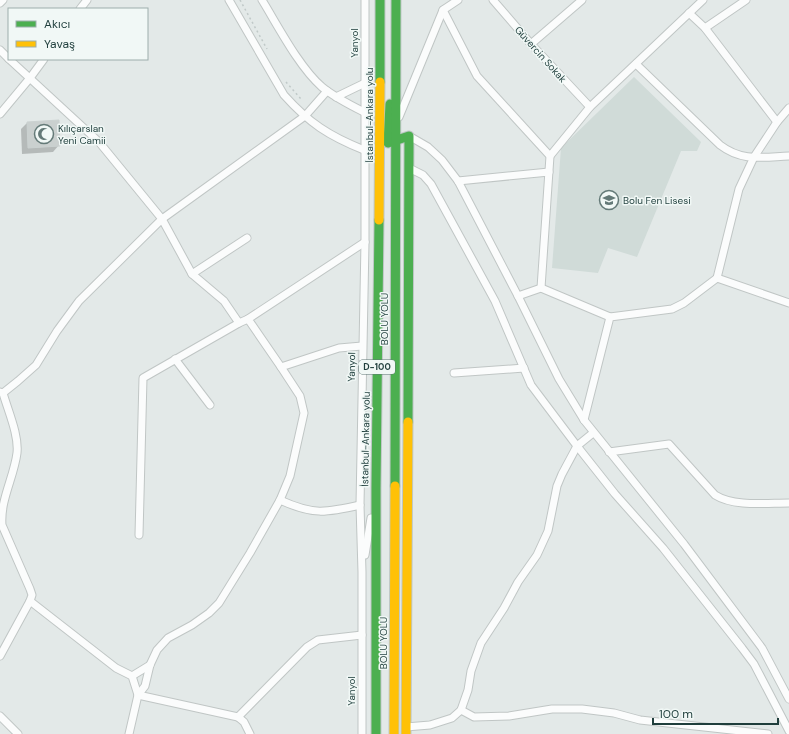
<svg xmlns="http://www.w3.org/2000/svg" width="789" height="734" font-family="'DM Sans',sans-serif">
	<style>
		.built { fill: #d0dbd8 }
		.shadow { fill: #0003 }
		.building { fill: #cad0cf; stroke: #cbd2d1 }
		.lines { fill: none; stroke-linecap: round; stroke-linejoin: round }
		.street-casing { stroke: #c0c6c5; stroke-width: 9 }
		.fast-casing { stroke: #bec7c5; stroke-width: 11 }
		.slow-casing { stroke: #bec7c5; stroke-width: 11 }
		.path { stroke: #c0c9c8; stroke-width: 1.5; stroke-dasharray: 2 3; stroke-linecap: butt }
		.street { stroke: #fbfcfc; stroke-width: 7 }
		.fast { stroke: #4caf50; stroke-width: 9 }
		.slow { stroke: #ffc107; stroke-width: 9 }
		.labels { text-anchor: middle; stroke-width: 3; stroke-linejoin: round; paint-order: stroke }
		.shield { fill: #f1f8f6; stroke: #5e7674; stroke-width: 1 }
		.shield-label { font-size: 9px; font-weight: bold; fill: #1f3e3c }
		.street-label { font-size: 10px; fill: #1f3e3c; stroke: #f1f8f6 }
		.poi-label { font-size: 10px; fill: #1f3e3c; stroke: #f1f8f6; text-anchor: start }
	</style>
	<rect width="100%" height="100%" fill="#e3e9e8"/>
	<!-- built -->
	<polygon class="built" points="634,77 701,142 697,151 681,151 637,257 608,248 598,273 552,268 561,148"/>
	<!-- shadow -->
	<polygon class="shadow" points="27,123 59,145 53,152 22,154 21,129"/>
	<!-- building -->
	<polygon class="building" points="59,120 60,146 28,148 27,122"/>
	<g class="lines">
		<!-- street casing -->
		<g class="street-casing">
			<g id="street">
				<path d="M229,0l55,95c25,28 45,41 80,55"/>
				<path d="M262,0c16,26 37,67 60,87 12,10 28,18 42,25"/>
				<polyline points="493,0 531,44 590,107"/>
				<polyline points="0,3 3,0"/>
				<polyline points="80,9 87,0"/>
				<polyline points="443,10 477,76 550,156 541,288"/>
				<polyline points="689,13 705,28 777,122"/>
				<polyline points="705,28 746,0"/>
				<polyline points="531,44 582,0"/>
				<polyline points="0,50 9,59"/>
				<polyline points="9,59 99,142 162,219 192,274 224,301 239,323 248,319"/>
				<path d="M636,64l84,81c22,17 43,12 69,11"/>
				<polyline points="336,97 365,83"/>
				<polyline points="0,114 30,78 44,59"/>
				<polyline points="399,117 443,10 458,0"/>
				<polyline points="409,136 428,147 442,160 458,181 518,296 559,379 584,420 684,544 762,648 789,699"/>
				<polyline points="550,156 590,107 703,0"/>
				<polyline points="409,168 423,175 431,184 495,301 531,385 577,446 615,494 663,548 742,648 754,664 789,731"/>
				<polyline points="458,181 549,172"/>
				<polyline points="192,274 247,238"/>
				<polyline points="717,278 739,189 754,157 777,122 789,108"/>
				<polyline points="518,296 541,288 610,317"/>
				<polyline points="175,359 210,405"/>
				<polyline points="281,367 248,319 365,242"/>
				<polyline points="454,373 524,368"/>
				<path d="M0,392l3,1c5,18 16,42 14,60 -3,24 -17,47 -15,72l28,64 2,6 -2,6 86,67 16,8 6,19 100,22"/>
				<polyline points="3,393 18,381 36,365 57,331 79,301 162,219 305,116 327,91"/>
				<polyline points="584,420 610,317 672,309 684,303 717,278 789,303"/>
				<path d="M609,452l60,-8 46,51c19,12 51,8 74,8"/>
				<path d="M280,500c33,15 45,13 80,5"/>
				<polyline points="139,535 143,378 239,323"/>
				<polyline points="365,555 371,518"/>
				<polyline points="0,656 30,601"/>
				<polyline points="132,676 150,665"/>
				<polyline points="461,710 474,717 509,716 552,709 582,709 614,713 640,720 768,734"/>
				<polyline points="0,716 18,734"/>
				<polyline points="406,727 430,725 452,718 461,710 468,690 471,671 481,643 504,608 518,582 537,555 548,531 557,486 562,474 577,446 593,433"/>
				<polyline points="129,734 138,695 145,686 150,665 157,650 168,638 192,625 209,613 219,603 250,553 280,500 290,476 304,413 300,396 281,367 339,348 362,346"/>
				<polyline points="250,734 244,722 238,717 307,647 318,640 362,635"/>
				<polyline points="362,734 362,572 360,505 365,242 365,0"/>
			</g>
		</g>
		<!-- fast casing -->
		<g class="fast-casing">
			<g id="fast">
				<polyline points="380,0 380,82"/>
				<polyline points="390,104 388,143 409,136 408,422"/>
				<polyline points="395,486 396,0"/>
				<polyline points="376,734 376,488 379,220"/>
			</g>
		</g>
		<!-- slow casing -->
		<g class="slow-casing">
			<g id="slow">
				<polyline points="379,220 380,82"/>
				<polyline points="394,734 395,486"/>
				<polyline points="406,734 408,422"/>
			</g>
		</g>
		<!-- path -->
		<g class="path">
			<polyline points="240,0 267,49"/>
			<polyline points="286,82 301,99"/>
		</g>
		<!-- street -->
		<use href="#street" class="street"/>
		<!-- fast -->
		<use href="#fast" class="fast"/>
		<!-- slow -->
		<use href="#slow" class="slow"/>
	</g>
	<!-- icons -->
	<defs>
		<g id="mosque-ring" transform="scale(1)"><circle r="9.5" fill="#f1f8f6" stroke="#647a78" stroke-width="1.5"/><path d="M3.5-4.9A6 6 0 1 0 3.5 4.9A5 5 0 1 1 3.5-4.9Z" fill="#647a78"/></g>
		<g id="school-ring" transform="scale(1)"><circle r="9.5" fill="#f1f8f6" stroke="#647a78" stroke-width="1.5"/><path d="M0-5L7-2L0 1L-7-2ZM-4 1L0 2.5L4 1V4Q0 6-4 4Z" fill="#647a78"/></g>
	</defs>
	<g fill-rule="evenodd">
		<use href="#mosque-ring" x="44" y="134"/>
		<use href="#school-ring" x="609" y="200"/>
	</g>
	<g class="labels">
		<!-- shield labels -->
		<rect class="shield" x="359" y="360" width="36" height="14" rx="3"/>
		<g class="shield-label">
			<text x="377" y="370">D-100</text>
		</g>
		<!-- street labels -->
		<g class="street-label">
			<text transform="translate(354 43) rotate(-90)" y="4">Yanyol</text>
			<text transform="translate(541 54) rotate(48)" y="4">Güvercin Sokak</text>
			<text transform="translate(369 115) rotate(-90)" y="4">İstanbul-Ankara yolu</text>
			<text transform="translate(384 319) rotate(-90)" y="4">BOLU YOLU</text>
			<text transform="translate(351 367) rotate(-89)" y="4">Yanyol</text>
			<text transform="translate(365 439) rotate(-89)" y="4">İstanbul-Ankara yolu</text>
			<text transform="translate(383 643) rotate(-90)" y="4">BOLU YOLU</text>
			<text transform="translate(351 691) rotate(-90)" y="4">Yanyol</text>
		</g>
		<!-- poi labels -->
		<g class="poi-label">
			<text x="58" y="132">Kılıçarslan<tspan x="58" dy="12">Yeni Camii</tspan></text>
			<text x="623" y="204">Bolu Fen Lisesi</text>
		</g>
	</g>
	<!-- legend -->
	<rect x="8" y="8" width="140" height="52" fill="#f1f8f6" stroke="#9daeac"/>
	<rect x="16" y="21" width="20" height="6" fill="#4caf50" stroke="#9daeac"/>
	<text x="44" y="28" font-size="12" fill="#1f3e3c">Akıcı</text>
	<rect x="16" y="41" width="20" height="6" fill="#ffc107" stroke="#9daeac"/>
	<text x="44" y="48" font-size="12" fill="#1f3e3c">Yavaş</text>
	<!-- scale -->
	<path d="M653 718v6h125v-6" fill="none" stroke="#1f3e3c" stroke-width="2"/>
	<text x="659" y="718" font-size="12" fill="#1f3e3c" stroke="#f1f8f6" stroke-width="3" paint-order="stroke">100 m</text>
</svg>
